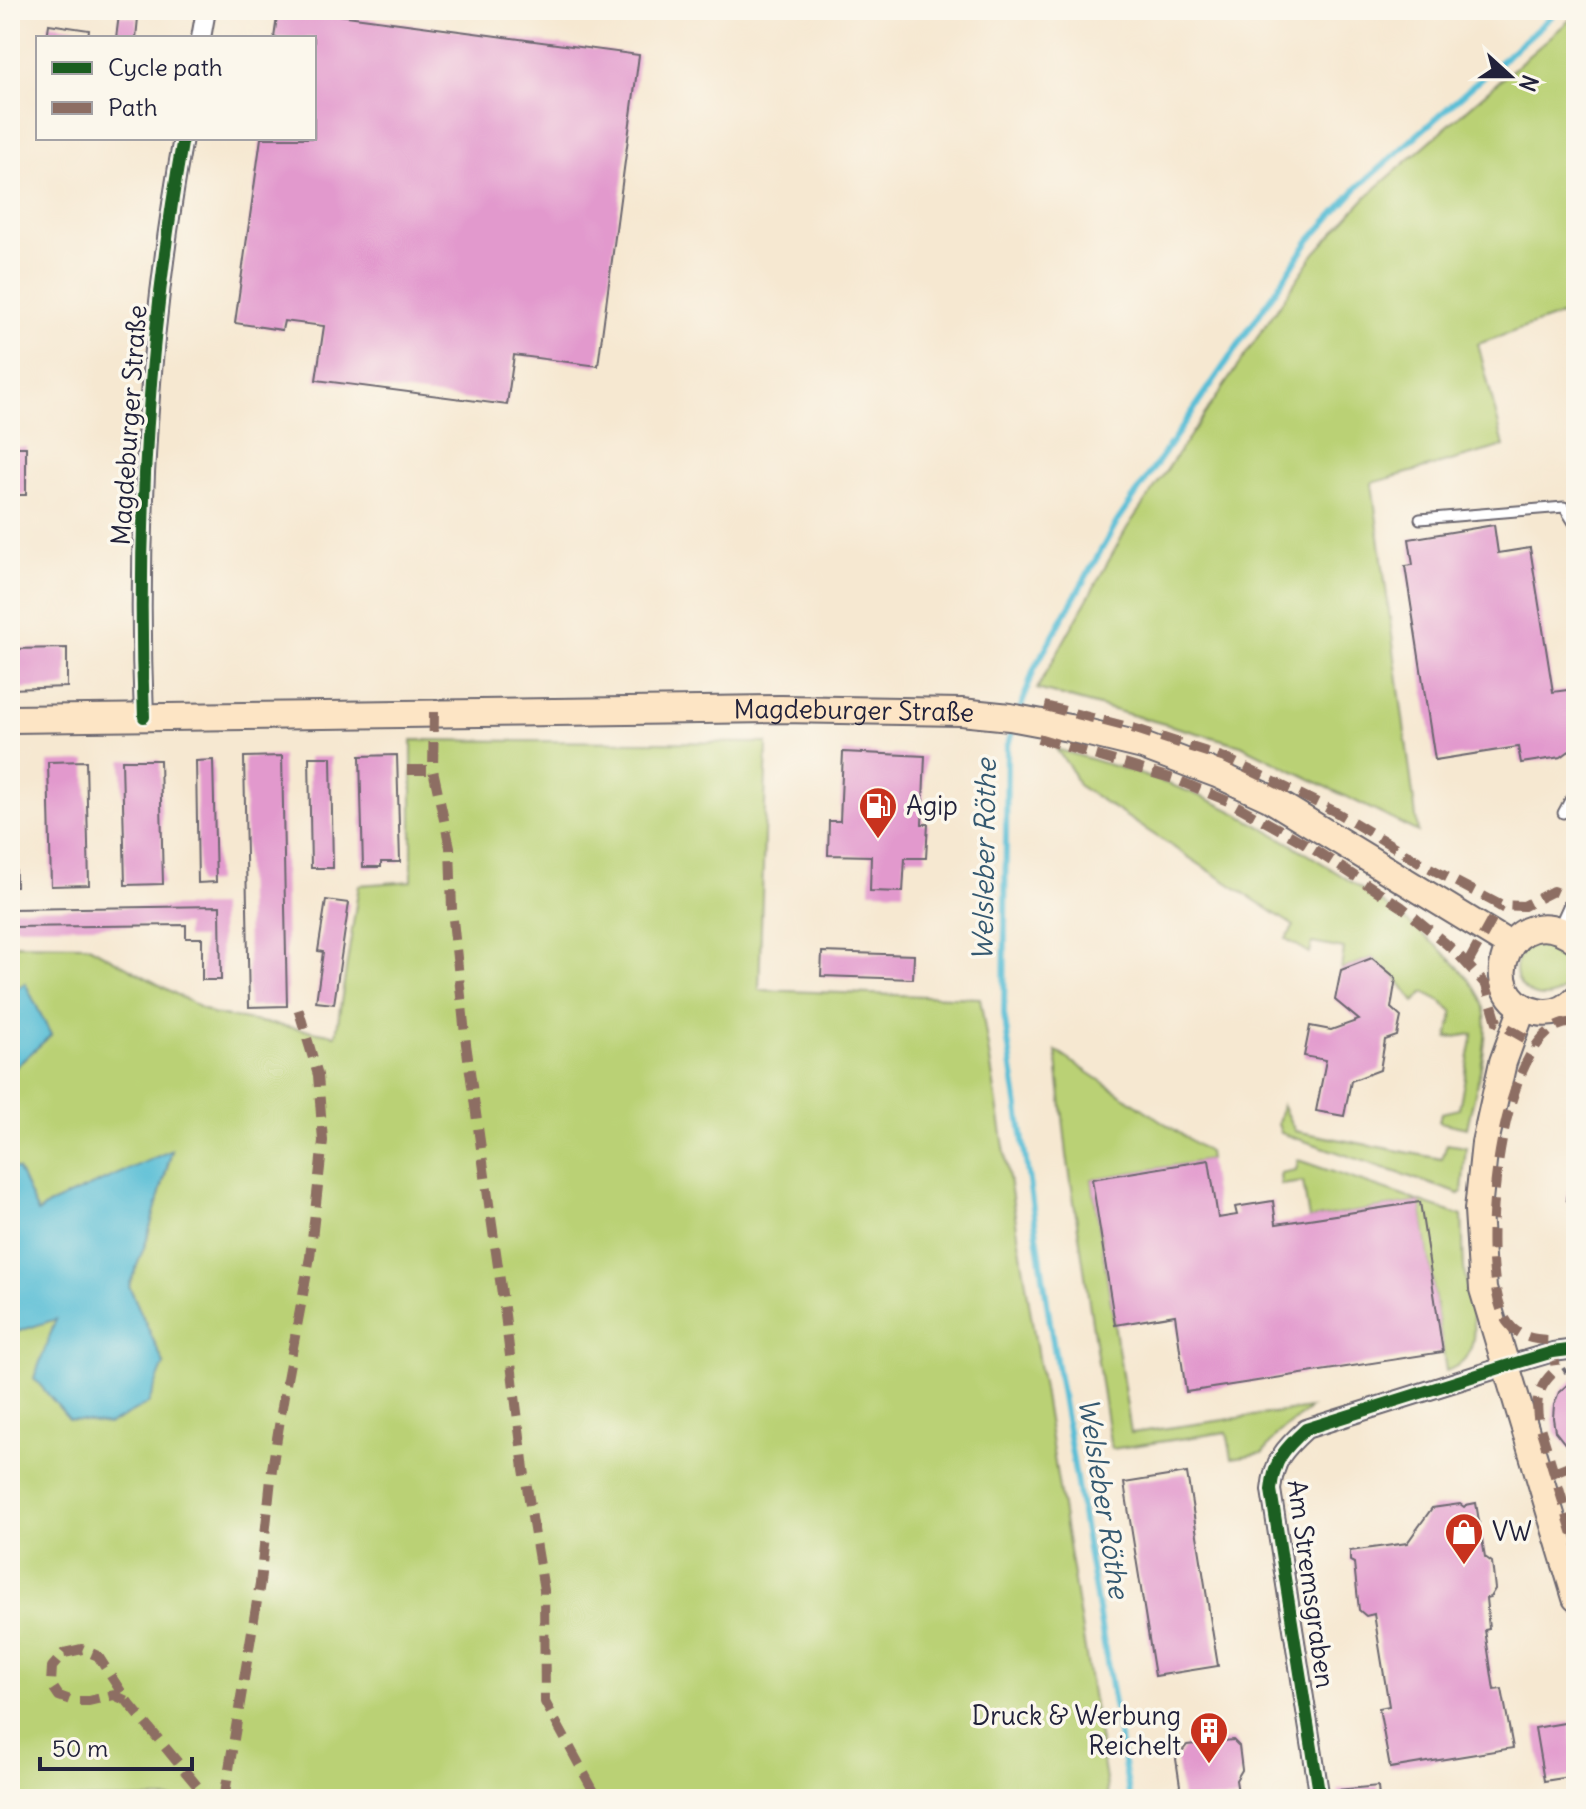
<svg xmlns="http://www.w3.org/2000/svg" width="1586" height="1809" font-family="Delius,sans-serif">
	<style>
		.green { fill: #bad175; stroke: #6e7a58; stroke-width: 2 }
		.water { fill: #59bed6; stroke: #3e7088; stroke-width: 2 }
		.lines { fill: none; stroke-linecap: round; stroke-linejoin: round }
		.stream { stroke: #59bed6; stroke-width: 6 }
		.building { fill: #e299cd }
		.service-casing { stroke: #6c6770; stroke-width: 13 }
		.minor-casing { stroke: #6c6770; stroke-width: 22 }
		.tertiary-casing { stroke: #6c6770; stroke-width: 28 }
		.secondary-casing { stroke: #6c6770; stroke-width: 30 }
		.path { stroke: #6c6770; stroke-width: 4; stroke-dasharray: 6 6; stroke-linecap: butt }
		.service { stroke: #fff; stroke-width: 9 }
		.minor { stroke: #fff; stroke-width: 18 }
		.tertiary { stroke: #fff; stroke-width: 24 }
		.secondary { stroke: #fde5c5; stroke-width: 26 }
		.quiet { stroke: #8d6e63; stroke-width: 10; stroke-dasharray: 20 10; stroke-linecap: butt }
		.cycleway-casing { stroke: #fbf7ec; stroke-width: 17 }
		.cycleway { stroke: #1b5e20; stroke-width: 12 }
		.labels { text-anchor: middle; stroke-width: 7; stroke-linejoin: round; paint-order: stroke }
		.street-label { font-size: 26px; fill: #22223b; stroke: #fbf7ec }
		.poi-label { font-size: 26px; fill: #22223b; stroke: #fbf7ec; text-anchor: start }
		.water-label { font-size: 28px; font-style: italic; fill: #355971; stroke: #fbf7ec }
	</style>
	<rect width="100%" height="100%" fill="#fbf7ec"/>
	<filter id="ink" filterUnits="userSpaceOnUse"><feTurbulence type="fractalNoise" baseFrequency=".0125" numOctaves="2"/><feDisplacementMap in="SourceGraphic" scale="16" xChannelSelector="R" yChannelSelector="G"/><feConvolveMatrix kernelMatrix="1 2 1 2 8 2 1 2 1" color-interpolation-filters="sRGB"/></filter>
	<filter id="wash" filterUnits="userSpaceOnUse"><feTurbulence type="fractalNoise" baseFrequency=".006" numOctaves="4" result="noise"/><feDisplacementMap in="SourceGraphic" scale="32" xChannelSelector="R" yChannelSelector="G"/><feGaussianBlur stdDeviation="1.8" result="paint"/><feColorMatrix in="noise" values="0 0 0 0 0 0 0 0 0 0 0 0 0 0 0 0 0 1.4 0 .05"/><feComposite in="paint" operator="in"/></filter>
	<g filter="url(#wash)">
		<rect width="100%" height="100%" fill="#f6e8d1"/>
		<!-- green -->
		<g class="green">
			<polygon points="1572,18 1576,47 1576,310 1478,344 1504,446 1372,483 1418,832 1241,745 1037,689 1127,528 1315,253 1368,195"/>
			<polygon points="412,740 767,743 759,990 980,998 1109,1799 10,1799 10,1334 57,1318 164,1364 129,1286 146,1242 172,1151 48,1205 37,1214 18,1170 10,1166 10,1072 51,1035 25,984 10,993 10,944 87,945 212,1014 336,1035 359,885 412,881"/>
			<path d="M1056,749c48,14 97,28 144,47 61,25 271,149 284,212 7,34 -10,85 -17,120l-28,-6 2,-9 18,-4 14,-75 -25,4 5,-26 -11,-10 -18,-10 -9,10 -19,-24 -24,-20 -31,12 3,-21 -32,-6 -2,10 -24,-14 8,-13 -216,-141 -7,-16z"/>
			<circle cx="1544" cy="969" r="28"/>
			<polygon points="1056,1051 1208,1152 1209,1160 1092,1179 1131,1433 1310,1408 1277,1435 1263,1453 1232,1458 1227,1432 1111,1449 1067,1155"/>
			<polygon points="1282,1105 1295,1131 1442,1159 1447,1144 1466,1147 1462,1192 1460,1194 1281,1133 1278,1124"/>
			<path d="M1298,1160l164,56c1,17 1,34 2,51 3,35 28,88 -18,104l-26,-169 -111,17 -6,-37 -22,3 -1,-12 16,-3z"/>
		</g>
		<!-- water -->
		<g class="water">
			<polygon points="25,983 51,1035 10,1072 10,993"/>
			<polygon points="172,1150 146,1242 129,1286 164,1364 148,1404 108,1425 69,1419 34,1378 56,1319 10,1334 10,1166 18,1169 38,1213 48,1205"/>
		</g>
		<g class="lines">
			<!-- stream -->
			<g class="stream">
				<polyline points="1019,713 1034,669 1117,522 1310,240 1358,187 1559,10"/>
				<polyline points="1015,724 1007,747 1004,1014 1052,1336 1130,1799"/>
			</g>
		</g>
		<g id="blocks">
			<!-- building -->
			<g class="building">
				<polygon points="278,10 302,10 639,55 598,366 514,355 507,405 316,380 324,326 284,321 282,330 235,323 261,138 314,138 314,38 274,38"/>
				<polygon points="119,15 138,18 136,38 116,38"/>
				<polygon points="49,24 89,30 88,38 47,38"/>
				<rect x="10" y="447" width="16" height="48"/>
				<polygon points="1494,525 1498,553 1530,548 1553,692 1575,689 1576,746 1561,757 1521,763 1518,747 1435,760 1405,566 1413,565 1409,539"/>
				<polygon points="67,648 67,687 10,689 10,649"/>
				<polygon points="843,752 925,756 922,824 928,824 926,858 905,858 903,892 870,891 871,856 828,855 829,821 840,821"/>
				<polygon points="397,755 400,862 381,862 381,867 363,867 360,756"/>
				<polygon points="282,756 287,1006 249,1007 244,757"/>
				<polygon points="309,757 331,757 333,868 311,868"/>
				<polygon points="122,760 160,760 163,884 125,885"/>
				<polygon points="213,760 216,882 198,883 196,761"/>
				<polygon points="86,761 89,885 51,886 48,762"/>
				<polygon points="14,762 16,887 10,887 10,763"/>
				<polygon points="326,900 349,903 334,1004 316,1002 323,952 318,951"/>
				<polygon points="220,906 221,980 202,980 202,938 186,938 186,925 10,927 10,909"/>
				<polygon points="822,952 914,955 913,979 821,976"/>
				<polygon points="1372,958 1396,978 1391,1008 1401,1017 1397,1036 1385,1040 1380,1070 1351,1081 1344,1116 1316,1111 1326,1060 1304,1056 1310,1026 1331,1030 1359,1020 1335,1000 1341,970"/>
				<polygon points="1575,1157 1576,1157 1576,1214 1566,1199"/>
				<polygon points="1209,1160 1218,1218 1237,1215 1235,1207 1273,1201 1276,1224 1420,1202 1443,1352 1186,1392 1175,1315 1115,1325 1092,1179"/>
				<polygon points="1576,1377 1576,1453 1566,1445 1555,1431 1553,1418 1554,1405 1559,1392"/>
				<polygon points="1187,1473 1218,1666 1155,1676 1124,1483"/>
				<polygon points="1476,1503 1485,1557 1492,1562 1495,1589 1490,1597 1486,1598 1489,1629 1485,1630 1494,1690 1502,1689 1513,1748 1390,1768 1379,1708 1389,1706 1374,1614 1366,1616 1359,1610 1354,1563 1350,1561 1350,1551 1407,1543 1432,1508 1460,1504 1464,1507 1466,1505"/>
				<polygon points="1570,1722 1576,1776 1544,1781 1535,1728"/>
				<polygon points="1233,1740 1239,1746 1242,1770 1236,1780 1239,1799 1182,1799 1176,1759 1187,1745"/>
				<polygon points="1378,1786 1379,1799 1339,1799 1338,1790"/>
			</g>
		</g>
	</g>
	<g filter="url(#ink)">
		<use href="#blocks" fill-opacity="0" stroke="#6c6770" stroke-width="2"/>
		<g class="lines">
			<!-- service casing -->
			<g class="service-casing">
				<g id="service">
					<polyline points="1420,519 1564,507 1576,526"/>
					<polyline points="1563,813 1576,789"/>
				</g>
			</g>
			<!-- minor casing -->
			<g class="minor-casing">
				<g id="minor">
					<polyline points="201,38 206,10"/>
					<path d="M144,717c-8,-191 5,-391 39,-579"/>
					<path d="M1320,1799l-49,-309c3,-30 13,-41 35,-61l200,-63 47,-14 23,-3"/>
				</g>
			</g>
			<!-- tertiary casing -->
			<g class="tertiary-casing">
				<polyline id="tertiary" points="1565,931 1576,907"/>
			</g>
			<!-- secondary casing -->
			<g class="secondary-casing">
				<g id="secondary">
					<path id="s1" d="M10,719l771,-10 180,3 49,5 59,11 74,18 74,28 52,24 241,147"/>
					<path d="M1576,940c-65,-49 -106,58 -39,72 15,3 29,-2 39,-13"/>
					<polyline points="1523,1007 1503,1062 1485,1143 1478,1210 1483,1289 1576,1598"/>
				</g>
			</g>
			<!-- path -->
			<polyline class="path" points="1563,1368 1571,1380"/>
			<!-- service -->
			<use href="#service" class="service"/>
			<!-- minor -->
			<use href="#minor" class="minor"/>
			<!-- tertiary -->
			<use href="#tertiary" class="tertiary"/>
			<!-- secondary -->
			<use href="#secondary" class="secondary"/>
			<!-- quiet -->
			<g class="quiet">
				<polyline points="1045,706 1136,729 1225,758 1334,811 1428,867 1500,905 1524,906 1553,891 1576,901"/>
				<polyline points="434,712 433,770 450,847 452,910 466,1044 505,1315 524,1469 544,1590 545,1702 598,1799"/>
				<polyline points="1038,738 1177,780 1230,802 1304,843 1402,907 1456,952 1486,985 1497,1022 1537,1045"/>
				<polyline points="407,770 433,770"/>
				<polyline points="1468,963 1500,905"/>
				<path d="M1576,1023c-76,-11 -104,253 -68,300 11,15 27,17 44,17l4,30c-19,17 -21,31 -17,54l37,120"/>
				<polyline points="1554,1472 1569,1466 1576,1469"/>
				<polyline points="127,1701 114,1695 89,1701 73,1701 59,1696 51,1684 52,1667 64,1653 82,1649 98,1656 127,1701 208,1799"/>
				<polyline points="224,1799 260,1583 272,1469 284,1395 310,1257 323,1141 318,1075 298,1008"/>
			</g>
			<!-- cycleway casing -->
			<g class="cycleway-casing">
				<g id="cycleway">
					<path d="M144,717c-8,-191 5,-391 39,-579"/>
					<path d="M1320,1799l-49,-309c3,-30 13,-41 35,-61l200,-63 47,-14 23,-3"/>
				</g>
			</g>
			<!-- cycleway -->
			<use href="#cycleway" class="cycleway"/>
		</g>
	</g>
	<!-- icons -->
	<defs>
		<g id="fuel-pin" transform="scale(2)"><path d="M0 17L-7.5 6A9.5 9.5 0 1 1 7.5 6Z" fill="#c8321e" stroke="#fbf7ec"/><path d="M-5.5-6h7V0h2V4h1.3V-2.5L3-4.5l.8-.8L6-3V5H2.5V1h-1V6h-7ZM-4.2-4.7v3.2H.2V-4.7Z" fill="#fff"/></g>
		<g id="shop-pin" transform="scale(2)"><path d="M0 17L-7.5 6A9.5 9.5 0 1 1 7.5 6Z" fill="#c8321e" stroke="#fbf7ec"/><path d="M-5-2.5h2.3a2.7 3.5 0 0 1 5.4 0H5L5.5 6h-11ZM-1.5-2.5h3a1.5 2.3 0 0 0-3 0Z" fill="#fff"/></g>
		<g id="building-pin" transform="scale(2)"><path d="M0 17L-7.5 6A9.5 9.5 0 1 1 7.5 6Z" fill="#c8321e" stroke="#fbf7ec"/><path d="M-4-6H4V6H1V3H-1V6H-4ZM-2.5-4.3h1.7v1.8h-1.7ZM.8-4.3h1.7v1.8H.8ZM-2.5-1h1.7V.8h-1.7ZM.8-1h1.7V.8H.8Z" fill="#fff"/></g>
	</defs>
	<g fill-rule="evenodd">
		<use href="#fuel-pin" x="878" y="806"/>
		<use href="#shop-pin" x="1464" y="1532"/>
		<use href="#building-pin" x="1209" y="1731"/>
	</g>
	<g class="labels">
		<!-- street labels -->
		<g class="street-label">
			<text transform="translate(129 425) rotate(-86)" y="9">Magdeburger Straße</text>
			<text dy="9" stroke="none"><textPath href="#s1" startOffset="844">Magdeburger Straße</textPath></text>
			<text transform="translate(1311 1584) rotate(82)" y="9">Am Stremsgraben</text>
		</g>
		<!-- poi labels -->
		<g class="poi-label">
			<text x="906" y="815">Agip</text>
			<text x="1492" y="1541">VW</text>
			<text x="1181" y="1725" text-anchor="end">Druck &amp; Werbung<tspan x="1181" dy="30">Reichelt</tspan></text>
		</g>
		<!-- water labels -->
		<g class="water-label">
			<text transform="translate(984 860) rotate(-89)" y="10">Welsleber Röthe</text>
			<text transform="translate(1104 1498) rotate(81)" y="10">Welsleber Röthe</text>
		</g>
	</g>
	<!-- margin -->
	<rect width="1586" height="1809" fill="none" stroke="#fbf7ec" stroke-width="40"/>
	<!-- legend -->
	<rect x="36" y="36" width="280" height="104" fill="#fbf7ec" stroke="#a4a2a5" stroke-width="2"/>
	<rect x="52" y="62" width="40" height="12" fill="#1b5e20" stroke="#a4a2a5" stroke-width="2"/>
	<text x="108" y="76" font-size="24" fill="#22223b">Cycle path</text>
	<rect x="52" y="102" width="40" height="12" fill="#8d6e63" stroke="#a4a2a5" stroke-width="2"/>
	<text x="108" y="116" font-size="24" fill="#22223b">Path</text>
	<!-- north arrow -->
	<g transform="translate(1510 76) rotate(111)" stroke="#fbf7ec" stroke-width="6" paint-order="stroke">
	<path d="M0-6L14 30L0 20L-14 30Z" fill="#22223b"/>
	<text y="-12" font-size="22" font-weight="bold" text-anchor="middle" fill="#22223b">N</text>
	</g>
	<!-- scale -->
	<path d="M40 1757v12h152v-12" fill="none" stroke="#22223b" stroke-width="4"/>
	<text x="52" y="1757" font-size="24" fill="#22223b" stroke="#fbf7ec" stroke-width="6" paint-order="stroke">50 m</text>
</svg>
